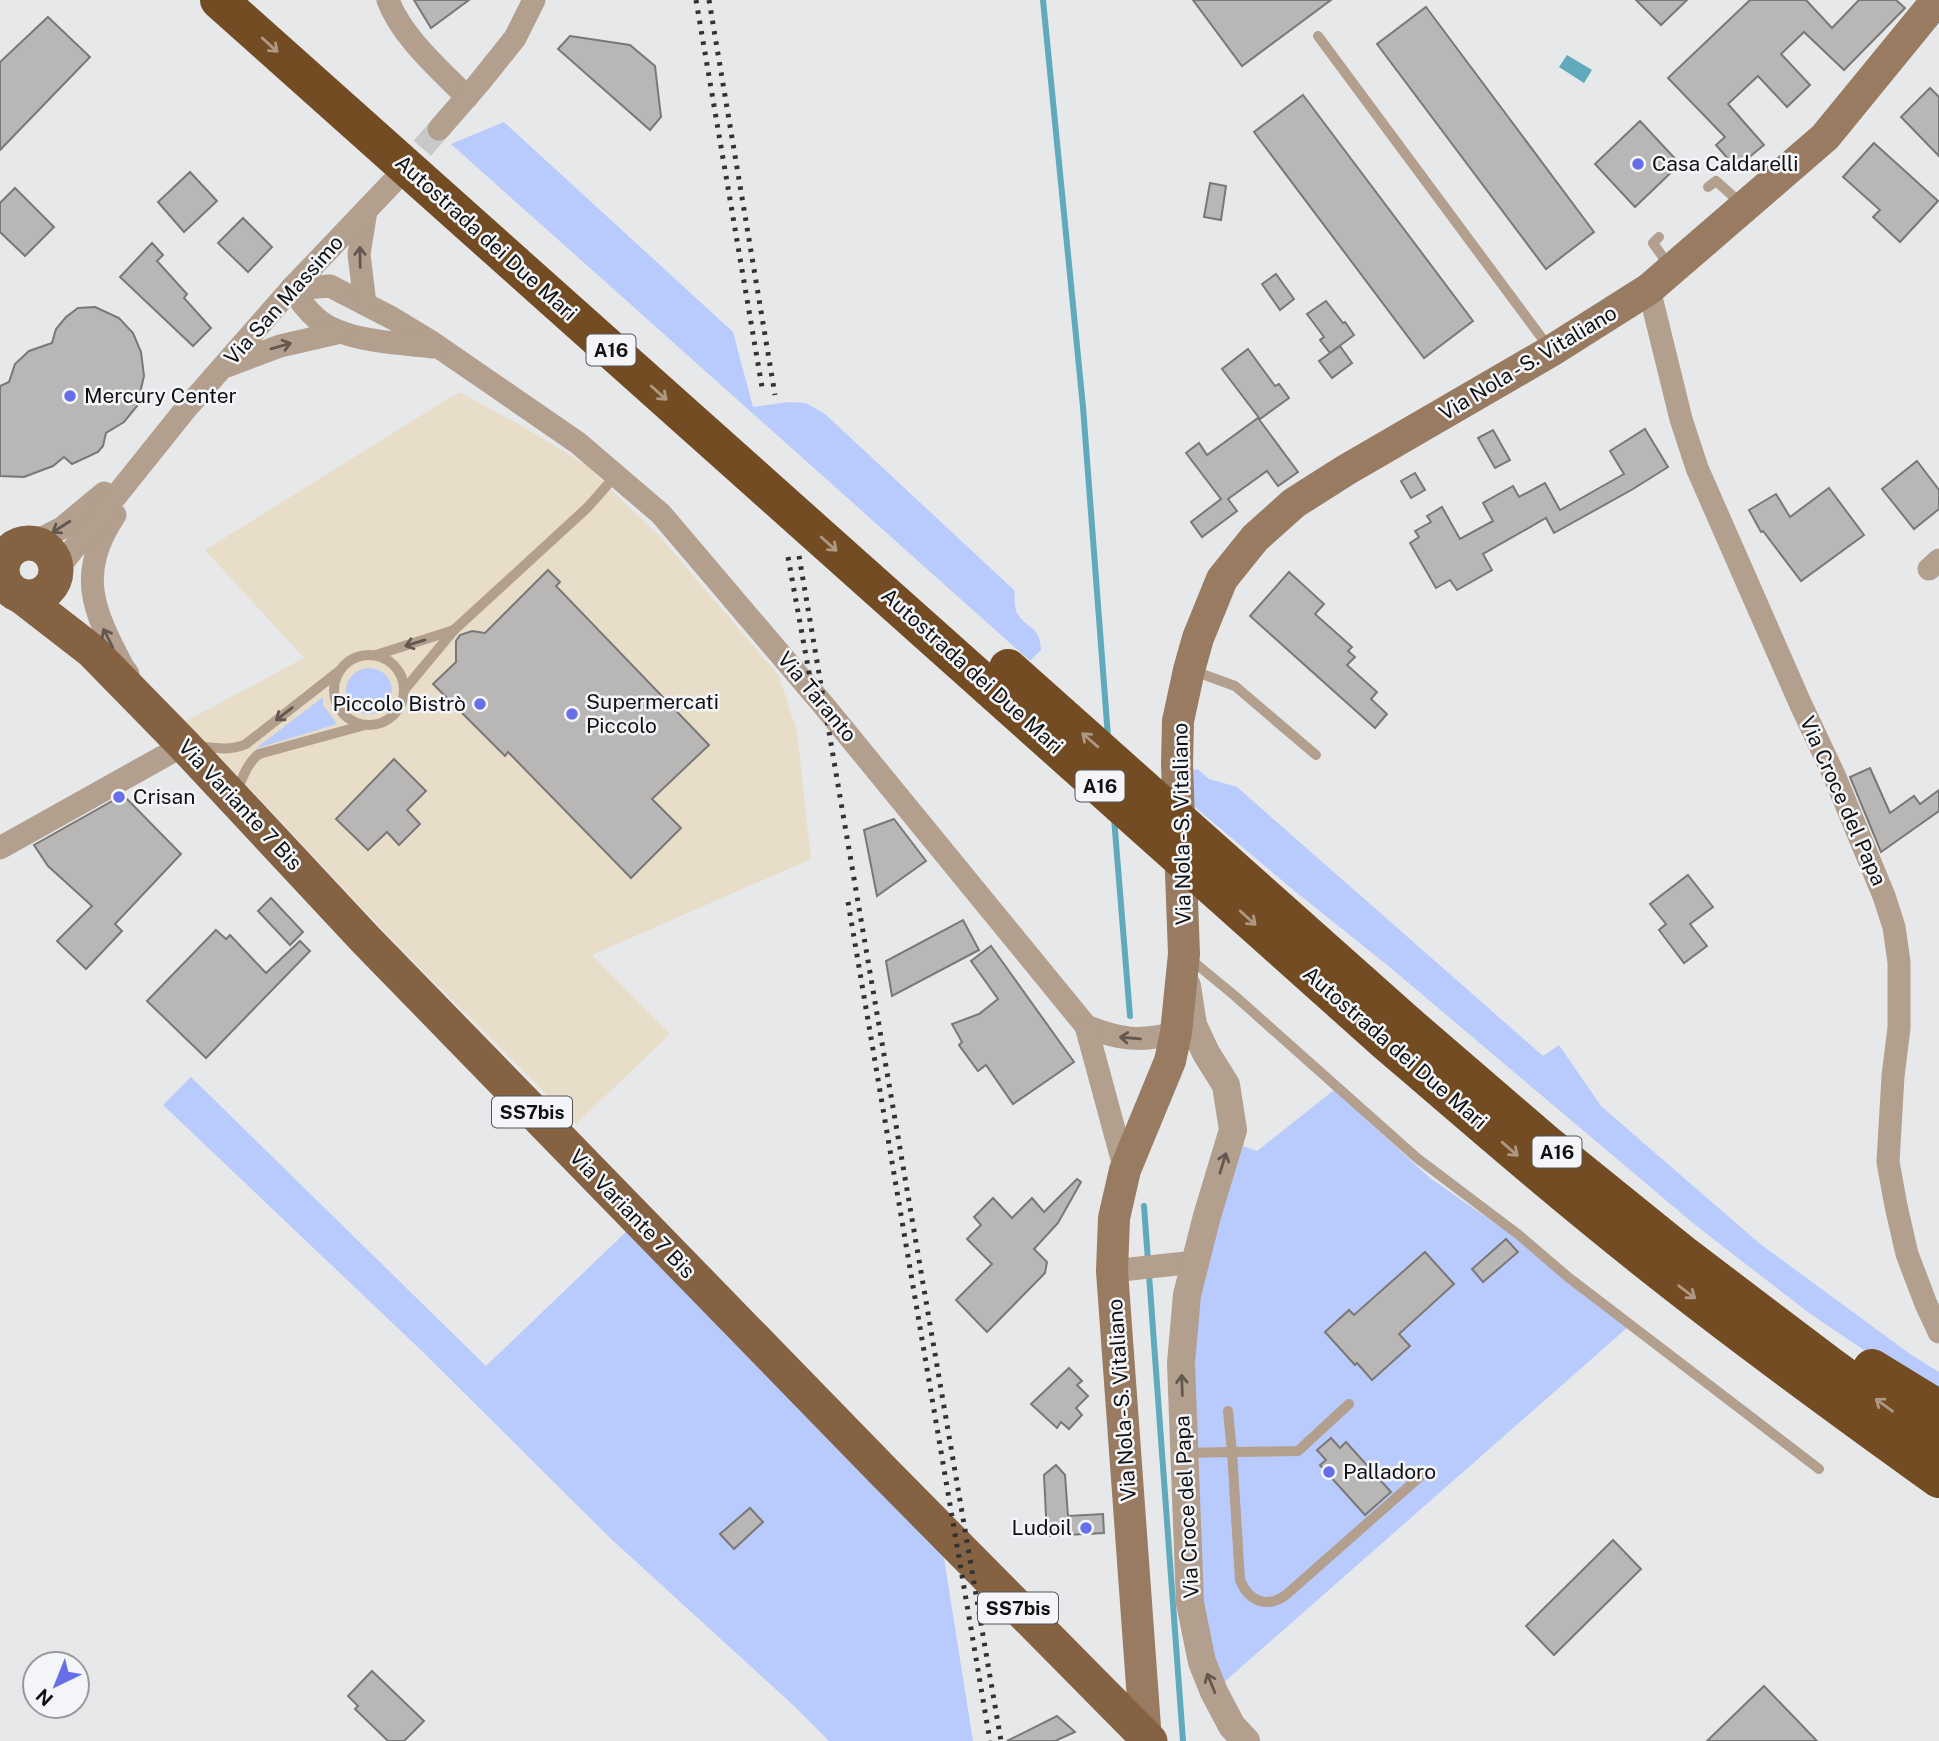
<svg xmlns="http://www.w3.org/2000/svg" width="1939" height="1741" font-family="'Public Sans',sans-serif">
	<style>
		.commercial { fill: #e8ddc8 }
		.green { fill: #b9cbfc }
		.water { fill: #60aabb }
		.lines { fill: none; stroke-linecap: round; stroke-linejoin: round }
		.stream { stroke: #60aabb; stroke-width: 6 }
		.building { fill: #b9b7b5; stroke: #7a7877; stroke-width: 2 }
		.minor-tunnel { stroke: #c7c8ca; stroke-width: 23; stroke-dasharray: 23 11; stroke-linecap: butt }
		.service { stroke: #b39f8d; stroke-width: 10 }
		.minor { stroke: #b39f8d; stroke-width: 23 }
		.tertiary { stroke: #b39f8d; stroke-width: 28 }
		.secondary { stroke: #987b61; stroke-width: 32 }
		.primary { stroke: #856241; stroke-width: 35 }
		.motorway { stroke: #734c23; stroke-width: 38 }
		.rail { stroke: #323234; stroke-width: 5; stroke-dasharray: 3.5 7; stroke-linecap: butt }
		.oneway { stroke: #ad9883 }
		.oneway2 { stroke: #625850 }
		.poi-dot { fill: #676fe8; stroke: #f4f5f8; stroke-width: 2.5 }
		.labels { text-anchor: middle; stroke-width: 5; stroke-linejoin: round; paint-order: stroke }
		.shield { fill: #f4f5f8; stroke: #555557; stroke-width: 2 }
		.shield-label { font-size: 19px; font-weight: bold; fill: #111112 }
		.poi-label { font-size: 21px; fill: #111112; stroke: #f4f5f8; text-anchor: start }
		.street-label { font-size: 21px; fill: #111112; stroke: #f4f5f8 }
	</style>
	<rect width="100%" height="100%" fill="#e7e8ea"/>
	<!-- commercial -->
	<polygon class="commercial" points="459,392 522,426 586,465 662,539 779,676 797,732 811,859 592,955 670,1034 576,1124 393,941 186,721 304,658 205,550"/>
	<!-- green -->
	<g class="green">
		<path d="M504,122l229,210 20,75 36,-5 17,1 19,11 189,176c1,7 0,16 3,23 10,17 23,12 24,37l-11,11 -579,-517z"/>
		<circle cx="369" cy="691" r="23"/>
		<polygon points="323,697 323,705 337,724 255,749"/>
		<polygon points="1192,769 1199,770 1209,779 1237,787 1543,1056 1559,1045 1601,1106 1759,1243 1910,1354 1939,1372 1939,1397 1889,1367 1809,1313 1694,1224 1392,969 1291,888 1190,803"/>
		<polygon points="191,1077 486,1366 628,1230 943,1552 973,1741 829,1741 793,1705 609,1537 424,1353 163,1105"/>
		<polygon points="1334,1090 1430,1178 1509,1233 1628,1327 1222,1684 1204,1632 1189,1338 1240,1145 1257,1151"/>
	</g>
	<!-- water -->
	<polygon class="water" points="1567,55 1592,70 1584,83 1559,67"/>
	<g class="lines">
		<!-- stream -->
		<g class="stream">
			<polyline points="1043,0 1083,407 1108,737"/>
			<polyline points="1114,818 1130,1016"/>
			<polyline points="1144,1206 1183,1741"/>
		</g>
	</g>
	<!-- building -->
	<g class="building">
		<polygon points="414,0 469,0 431,28"/>
		<polygon points="1193,0 1331,0 1242,66"/>
		<polygon points="1636,0 1687,0 1661,25"/>
		<polygon points="1750,0 1806,0 1832,28 1859,0 1896,0 1905,8 1844,70 1804,32 1781,54 1810,85 1787,107 1758,76 1728,104 1764,145 1736,168 1716,145 1725,137 1668,78"/>
		<polygon points="1426,7 1594,232 1546,269 1377,44"/>
		<polygon points="48,17 90,57 0,150 0,62"/>
		<polygon points="570,36 630,45 655,66 661,117 650,130 558,49"/>
		<polygon points="1930,88 1939,97 1939,156 1901,117"/>
		<polygon points="1303,95 1473,321 1424,358 1254,132"/>
		<polygon points="1640,121 1680,164 1635,207 1595,164"/>
		<polygon points="1874,143 1938,201 1900,242 1873,217 1880,210 1843,177"/>
		<polygon points="190,172 217,201 184,232 158,202"/>
		<polygon points="1210,183 1226,186 1221,220 1204,217"/>
		<polygon points="15,188 54,227 25,256 0,232 0,203"/>
		<polygon points="243,218 272,247 248,272 218,243"/>
		<polygon points="152,243 163,255 157,261 187,294 184,298 211,328 193,346 120,277"/>
		<polygon points="1276,274 1294,299 1280,310 1262,284"/>
		<polygon points="1326,301 1343,323 1345,322 1354,335 1330,353 1320,340 1324,337 1307,314"/>
		<polygon points="95,307 119,318 133,333 141,352 144,376 137,406 124,422 106,433 103,446 98,452 72,464 64,457 53,466 24,477 0,476 0,386 9,382 15,364 29,351 52,343 56,329 66,317 78,308"/>
		<polygon points="1340,346 1352,363 1332,378 1319,361"/>
		<polygon points="1248,349 1275,386 1279,384 1289,398 1260,419 1222,369"/>
		<polygon points="1258,418 1298,472 1278,486 1267,471 1228,499 1237,511 1202,537 1191,522 1221,499 1186,453 1199,443 1207,455"/>
		<polygon points="1645,429 1668,467 1633,489 1554,533 1546,518 1483,554 1492,570 1457,590 1450,580 1436,588 1410,543 1419,537 1415,531 1431,522 1427,516 1442,507 1460,539 1493,521 1483,503 1513,486 1519,497 1545,483 1560,510 1624,474 1610,451"/>
		<polygon points="1493,430 1510,460 1495,468 1478,438"/>
		<polygon points="1917,461 1939,490 1939,509 1914,529 1882,489"/>
		<polygon points="1415,473 1425,490 1411,498 1401,481"/>
		<polygon points="1829,488 1864,535 1801,581 1763,531 1761,532 1749,510 1776,494 1790,517"/>
		<polygon points="548,570 560,582 556,586 709,745 652,799 681,828 631,878 508,752 505,756 433,684 456,662 456,641 460,635 472,631 485,633"/>
		<polygon points="1289,572 1324,604 1315,614 1352,647 1348,651 1355,657 1347,665 1377,692 1371,699 1387,714 1375,728 1250,616"/>
		<polygon points="394,759 426,791 407,810 420,824 399,845 387,832 368,850 336,819"/>
		<polygon points="1870,768 1890,813 1914,796 1920,804 1939,790 1939,811 1881,852 1850,777"/>
		<polygon points="123,795 181,854 115,924 122,931 86,969 57,941 92,906 48,866 34,845"/>
		<polygon points="894,819 926,861 877,896 864,830"/>
		<polygon points="1688,875 1713,907 1690,924 1707,946 1684,963 1659,930 1666,924 1650,904"/>
		<polygon points="271,898 303,932 290,945 258,911"/>
		<polygon points="963,920 979,950 892,996 886,961"/>
		<polygon points="216,930 226,939 230,935 266,973 300,941 310,951 206,1058 147,1001"/>
		<polygon points="991,946 1074,1062 1013,1104 986,1065 978,1071 959,1045 962,1042 952,1024 979,1014 998,999 971,961"/>
		<polygon points="1077,1179 1081,1182 1058,1223 1034,1249 1047,1262 1045,1273 987,1332 956,1300 992,1264 967,1239 981,1225 974,1217 993,1198 1012,1218 1032,1198 1044,1212"/>
		<polygon points="1506,1239 1518,1252 1483,1282 1472,1269"/>
		<polygon points="1425,1252 1454,1284 1399,1334 1410,1346 1372,1380 1357,1363 1355,1365 1325,1332 1349,1310 1354,1315"/>
		<polygon points="1069,1368 1082,1381 1077,1385 1088,1396 1076,1408 1082,1415 1069,1429 1061,1422 1057,1428 1031,1404"/>
		<polygon points="1331,1438 1340,1448 1346,1442 1391,1492 1365,1515 1320,1465 1326,1460 1317,1450"/>
		<polygon points="1056,1465 1065,1475 1068,1516 1103,1514 1104,1533 1047,1536 1044,1475"/>
		<polygon points="750,1508 763,1522 734,1549 720,1534"/>
		<polygon points="1613,1540 1641,1569 1554,1655 1526,1626"/>
		<polygon points="372,1671 424,1721 404,1741 388,1741 355,1709 358,1706 348,1696"/>
		<polygon points="1764,1686 1817,1741 1707,1741"/>
		<polygon points="1057,1716 1075,1732 1055,1741 1007,1741"/>
	</g>
	<g class="lines">
		<!-- minor-tunnel -->
		<polyline class="minor-tunnel" points="400,174 439,129"/>
		<!-- service -->
		<g class="service">
			<polyline points="1318,36 1550,349"/>
			<polyline points="1708,187 1716,181 1743,205"/>
			<polyline points="1659,237 1653,243 1670,267"/>
			<polyline points="454,630 588,507 616,475"/>
			<circle cx="369" cy="690" r="35"/>
			<polyline points="376,655 454,630 405,689"/>
			<polyline points="1191,670 1235,686 1316,755"/>
			<path d="M199,746c16,2 31,5 47,-2l92,-72"/>
			<path d="M236,793c6,-14 11,-30 23,-39l106,-29"/>
			<polyline points="1189,958 1235,996 1417,1158 1519,1235 1568,1277 1819,1469"/>
			<polyline points="1228,1411 1232,1452 1298,1451 1349,1404"/>
			<path d="M1185,1453l47,-1 8,128c9,22 28,29 47,14l136,-120"/>
		</g>
		<!-- minor -->
		<g class="minor">
			<path d="M388,0c13,36 52,70 79,97"/>
			<polyline points="439,129 479,83 515,38 534,0"/>
			<path d="M291,289l39,-3 62,32 38,23 148,102 83,71 164,193 261,319c34,14 54,16 90,7"/>
			<path d="M291,289c9,11 18,25 30,33 28,20 78,21 112,25"/>
			<polyline points="1649,289 1681,419 1697,468 1801,705 1834,775 1884,896 1894,927 1899,962 1899,1028 1893,1076 1888,1162 1896,1206 1907,1254 1926,1304 1939,1332"/>
			<polyline points="365,304 359,254 366,211"/>
			<polyline points="227,366 280,346 341,332"/>
			<path d="M115,515c-39,59 -22,95 8,152l5,7"/>
			<polyline points="32,543 62,528 104,493"/>
			<polyline points="1929,569 1939,560"/>
			<polyline points="55,572 184,411 291,289 392,183"/>
			<polyline points="0,848 184,745"/>
			<polyline points="1086,1026 1125,1170"/>
			<polyline points="1112,1271 1195,1262"/>
		</g>
		<!-- tertiary -->
		<polyline class="tertiary" points="1187,986 1193,1025 1206,1053 1226,1085 1233,1130 1207,1216 1187,1295 1181,1363 1190,1603 1202,1662 1214,1692 1232,1726 1246,1741"/>
		<!-- secondary -->
		<polyline class="secondary" points="1146,1741 1112,1271 1114,1218 1125,1170 1170,1061 1176,1033 1184,954 1177,765 1178,721 1189,670 1198,638 1222,579 1255,538 1294,503 1346,470 1551,351 1649,289 1825,137 1937,0"/>
		<!-- primary -->
		<g class="primary">
			<circle cx="29" cy="570" r="27"/>
			<polyline points="21,596 92,651 184,745 366,940 886,1474 1150,1741"/>
		</g>
		<!-- motorway -->
		<g class="motorway">
			<path d="M219,0l1166,1041c93,80 185,160 281,235 89,70 181,137 273,203"/>
			<polyline points="1008,668 1405,1022 1543,1141 1684,1255 1829,1365 1939,1445"/>
			<polyline points="1872,1368 1939,1409"/>
		</g>
		<!-- rail -->
		<g class="rail">
			<polyline points="696,0 763,393"/>
			<polyline points="709,0 775,395"/>
			<polyline points="799,556 1001,1741"/>
			<polyline points="788,557 810,678"/>
			<polyline points="848,902 990,1741"/>
		</g>
	</g>
	<!-- one-way arrows -->
	<defs><path id="oneway-shaft" d="M-6 0H5M1.5-3L5.5 0L1.5 3" fill="none" stroke-width="1.6" stroke-linecap="round" stroke-linejoin="round" transform="scale(1.75)"/></defs>
	<g class="oneway">
		<use href="#oneway-shaft" transform="translate(270 45) rotate(42)"/>
		<use href="#oneway-shaft" transform="translate(659 393) rotate(42)"/>
		<use href="#oneway-shaft" transform="translate(829 544) rotate(42)"/>
		<use href="#oneway-shaft" transform="translate(1090 740) rotate(-139)"/>
		<use href="#oneway-shaft" transform="translate(1248 918) rotate(42)"/>
		<use href="#oneway-shaft" transform="translate(1510 1149) rotate(41)"/>
		<use href="#oneway-shaft" transform="translate(1687 1292) rotate(37)"/>
		<use href="#oneway-shaft" transform="translate(1884 1405) rotate(-144)"/>
	</g>
	<g class="oneway2">
		<use href="#oneway-shaft" transform="translate(360 257) rotate(-91)"/>
		<use href="#oneway-shaft" transform="translate(281 346) rotate(-16)"/>
		<use href="#oneway-shaft" transform="translate(61 527) rotate(147)"/>
		<use href="#oneway-shaft" transform="translate(108 638) rotate(-117)"/>
		<use href="#oneway-shaft" transform="translate(415 643) rotate(163)"/>
		<use href="#oneway-shaft" transform="translate(284 714) rotate(142)"/>
		<use href="#oneway-shaft" transform="translate(1130 1038) rotate(-175)"/>
		<use href="#oneway-shaft" transform="translate(1223 1163) rotate(-73)"/>
		<use href="#oneway-shaft" transform="translate(1182 1385) rotate(-92)"/>
		<use href="#oneway-shaft" transform="translate(1211 1683) rotate(-112)"/>
	</g>
	<!-- markers -->
	<g class="poi-dot">
		<circle cx="1638" cy="164" r="7"/>
		<circle cx="70" cy="396" r="7"/>
		<circle cx="480" cy="704" r="7"/>
		<circle cx="572" cy="714" r="7"/>
		<circle cx="119" cy="797" r="7"/>
		<circle cx="1329" cy="1472" r="7"/>
		<circle cx="1086" cy="1528" r="7"/>
	</g>
	<g class="labels">
		<!-- shield labels -->
		<g class="shield">
			<rect x="586.5" y="334.5" width="49" height="31" rx="5"/>
			<rect x="1075.5" y="770.5" width="49" height="31" rx="5"/>
			<rect x="492" y="1096.5" width="80" height="31" rx="5"/>
			<rect x="1532.5" y="1136.5" width="49" height="31" rx="5"/>
			<rect x="978" y="1592.5" width="80" height="31" rx="5"/>
		</g>
		<g class="shield-label">
			<text x="611" y="357">A16</text>
			<text x="1100" y="793">A16</text>
			<text x="532" y="1119">SS7bis</text>
			<text x="1557" y="1159">A16</text>
			<text x="1018" y="1615">SS7bis</text>
		</g>
		<!-- poi labels -->
		<g class="poi-label">
			<text x="1652" y="171">Casa Caldarelli</text>
			<text x="84" y="403">Mercury Center</text>
			<text x="586" y="709">Supermercati<tspan x="586" dy="24">Piccolo</tspan></text>
			<text x="466" y="711" text-anchor="end">Piccolo Bistrò</text>
			<text x="133" y="804">Crisan</text>
			<text x="1343" y="1479">Palladoro</text>
			<text x="1072" y="1535" text-anchor="end">Ludoil</text>
		</g>
		<!-- street labels -->
		<g class="street-label">
			<text transform="translate(486 238) rotate(42)" y="7">Autostrada dei Due Mari</text>
			<text transform="translate(284 300) rotate(-48)" y="7">Via San Massimo</text>
			<text transform="translate(1528 363) rotate(-31)" y="7">Via Nola - S. Vitaliano</text>
			<text transform="translate(972 671) rotate(42)" y="7">Autostrada dei Due Mari</text>
			<text transform="translate(817 697) rotate(50)" y="7">Via Taranto</text>
			<text transform="translate(1843 801) rotate(66)" y="7">Via Croce del Papa</text>
			<text transform="translate(240 805) rotate(47)" y="7">Via Variante 7 Bis</text>
			<text transform="translate(1182 824) rotate(-91)" y="7">Via Nola - S. Vitaliano</text>
			<text transform="translate(1395 1048) rotate(41)" y="7">Autostrada dei Due Mari</text>
			<text transform="translate(632 1214) rotate(46)" y="7">Via Variante 7 Bis</text>
			<text transform="translate(1122 1400) rotate(-94)" y="7">Via Nola - S. Vitaliano</text>
			<text transform="translate(1187 1507) rotate(-93)" y="7">Via Croce del Papa</text>
		</g>
	</g>
	<!-- north arrow -->
	<g transform="translate(56 1685) rotate(223)"><circle r="33" fill="#f4f5f8" stroke="#999a9c" stroke-width="2"/>
	<path d="M0-5L12 26L0 18L-12 26Z" fill="#676fe8"/>
	<text y="-10" font-size="19" font-weight="bold" text-anchor="middle" fill="#111112">N</text>
	</g>
</svg>
